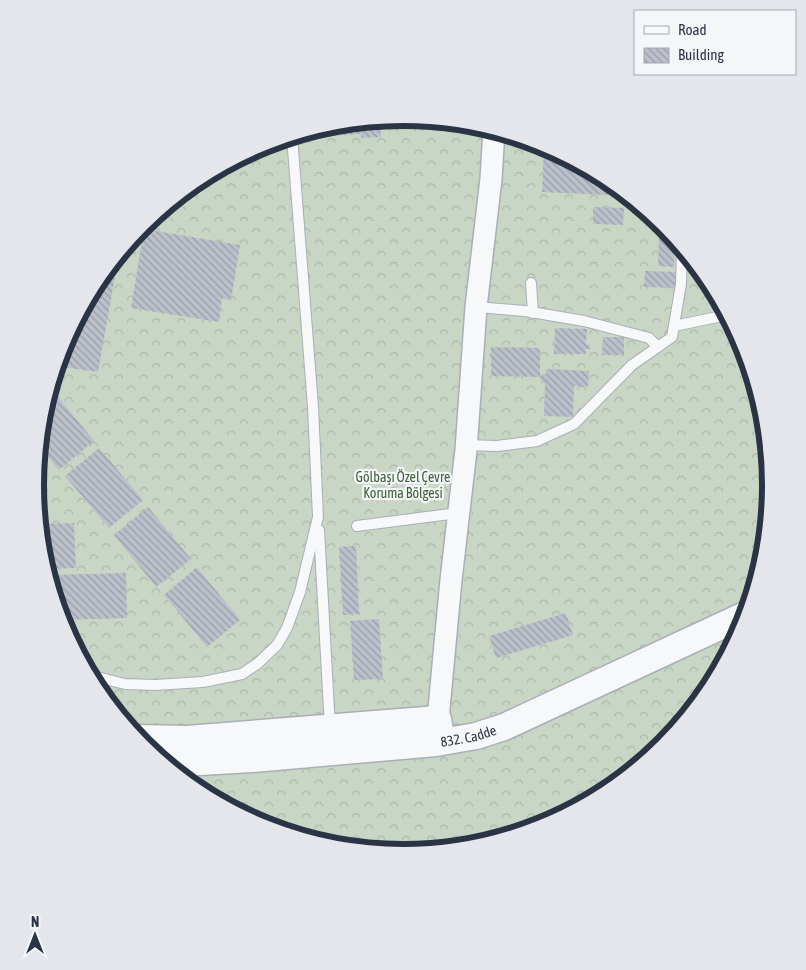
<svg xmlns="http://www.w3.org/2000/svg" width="806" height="970" font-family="'Asap Condensed',sans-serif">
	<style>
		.park { fill: url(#park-crowns) }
		.building { fill: url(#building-back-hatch) }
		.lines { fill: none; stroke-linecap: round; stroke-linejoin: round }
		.service-casing { stroke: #a9aeb7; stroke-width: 12 }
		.minor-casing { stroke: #a9aeb7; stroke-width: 24 }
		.tertiary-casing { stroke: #a9aeb7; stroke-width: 29 }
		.service { stroke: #f7f8fa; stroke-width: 10 }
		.minor { stroke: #f7f8fa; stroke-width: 21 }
		.tertiary { stroke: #f7f8fa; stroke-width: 26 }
		.labels { text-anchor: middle; stroke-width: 4.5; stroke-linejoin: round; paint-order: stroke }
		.park-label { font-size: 14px; fill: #3f6138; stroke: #f4f6f9 }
		.street-label { font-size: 14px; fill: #2b3445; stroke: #f4f6f9 }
		.rim { fill: none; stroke: #2b3445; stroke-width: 6 }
	</style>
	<defs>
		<pattern id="park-crowns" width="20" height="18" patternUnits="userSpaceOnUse" patternTransform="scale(1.25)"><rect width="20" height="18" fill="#c9d6c5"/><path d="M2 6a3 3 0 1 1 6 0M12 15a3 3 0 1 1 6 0" fill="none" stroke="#adb8ab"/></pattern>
		<pattern id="building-back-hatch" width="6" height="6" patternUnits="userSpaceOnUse" patternTransform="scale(1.25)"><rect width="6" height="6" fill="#bbc0ca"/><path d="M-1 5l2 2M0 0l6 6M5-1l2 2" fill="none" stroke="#989da6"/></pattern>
	</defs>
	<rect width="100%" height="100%" fill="#e4e7ec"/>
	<!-- park -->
	<circle class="park" cx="403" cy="485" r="367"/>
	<!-- building -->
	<g class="building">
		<polygon points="374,120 375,127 380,126 381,137 361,138 361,134 316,137 315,129 331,124"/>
		<polygon points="544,145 608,179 609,195 542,192"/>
		<polygon points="593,207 624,208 623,225 593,224"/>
		<polygon points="646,211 663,225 665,227 646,226"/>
		<polygon points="144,229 240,245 231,300 222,298 219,322 131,308"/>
		<polygon points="659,235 671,235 675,239 674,267 658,266"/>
		<polygon points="119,254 98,372 56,366 63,344 97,280"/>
		<polygon points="645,271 676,272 676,288 644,287"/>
		<polygon points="555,328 587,329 586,344 590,345 590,349 586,349 586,354 554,354"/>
		<polygon points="603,337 624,337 624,355 602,355"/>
		<polygon points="491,347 540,348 540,377 491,376"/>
		<polygon points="546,369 589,371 588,387 574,386 573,417 544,416 545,383 541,383 541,376 546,376"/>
		<polygon points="50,387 94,441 59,470 39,446 42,413"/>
		<polygon points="99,448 143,500 109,528 65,476"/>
		<polygon points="148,507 191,559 156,587 114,535"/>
		<polygon points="74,523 76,568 46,569 42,557 39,524"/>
		<polygon points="356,546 359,614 343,615 339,547"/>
		<polygon points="197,567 240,620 207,647 164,595"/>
		<polygon points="126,573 127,618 61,620 48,575"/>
		<polygon points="566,613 573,635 496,658 489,636"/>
		<polygon points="379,619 383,679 354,680 350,621"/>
	</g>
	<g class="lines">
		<!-- service casing -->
		<g class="service-casing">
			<g id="service">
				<polyline points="531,283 533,313"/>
				<polyline points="476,307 525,311 584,321 649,338 658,347"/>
				<polyline points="674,326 727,315"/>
				<polyline points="466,445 497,446 537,441 574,424 632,365 672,337 681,284 682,248"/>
				<polyline points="357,526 458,513"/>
				<polyline points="319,530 330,728"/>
				<polyline points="89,675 125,684 155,685 203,682 242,674 257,664 277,645 287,628 300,592 318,517 313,407 292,136"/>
			</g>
		</g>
		<!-- minor casing -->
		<g class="minor-casing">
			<polyline id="minor" points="438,719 451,580 466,450 476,307 491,179 494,130"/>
		</g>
		<!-- tertiary casing -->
		<g class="tertiary-casing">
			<g id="tertiary">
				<polyline points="137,738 187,739 438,719 440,730"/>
				<path id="s1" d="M166,764l86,-5 184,-16 40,-7 28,-9 243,-113"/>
			</g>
		</g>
		<!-- service -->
		<use href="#service" class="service"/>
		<!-- minor -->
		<use href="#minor" class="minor"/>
		<!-- tertiary -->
		<use href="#tertiary" class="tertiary"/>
	</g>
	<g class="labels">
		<!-- park labels -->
		<g class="park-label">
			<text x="403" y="482">Gölbaşı Özel Çevre<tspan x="403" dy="16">Koruma Bölgesi</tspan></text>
		</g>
		<!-- street labels -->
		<g class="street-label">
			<text dy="5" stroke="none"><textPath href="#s1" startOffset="304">832. Cadde</textPath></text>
		</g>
	</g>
	<!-- crop -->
	<path d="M0 0H806V970H0ZM44 485a359 359 0 1 1 718 0a359 359 0 1 1-718 0Z" fill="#e4e6eb" fill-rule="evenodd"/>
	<path class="rim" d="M44 485a359 359 0 1 1 718 0a359 359 0 1 1-718 0Z"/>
	<!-- legend -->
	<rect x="634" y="10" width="162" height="65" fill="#f4f6f9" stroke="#a4a8b1"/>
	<rect x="644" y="26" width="25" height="8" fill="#f7f8fa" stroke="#a4a8b1"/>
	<text x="678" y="35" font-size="15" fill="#2b3445">Road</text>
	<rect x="644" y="48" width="25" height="15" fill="url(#building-back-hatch)" stroke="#a4a8b1"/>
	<text x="678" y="60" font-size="15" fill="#2b3445">Building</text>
	<!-- north arrow -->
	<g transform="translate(35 935)" stroke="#f4f6f9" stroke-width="4" paint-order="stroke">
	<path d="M0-4L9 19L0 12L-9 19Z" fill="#2b3445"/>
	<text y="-8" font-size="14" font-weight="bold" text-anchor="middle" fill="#2b3445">N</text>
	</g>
</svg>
